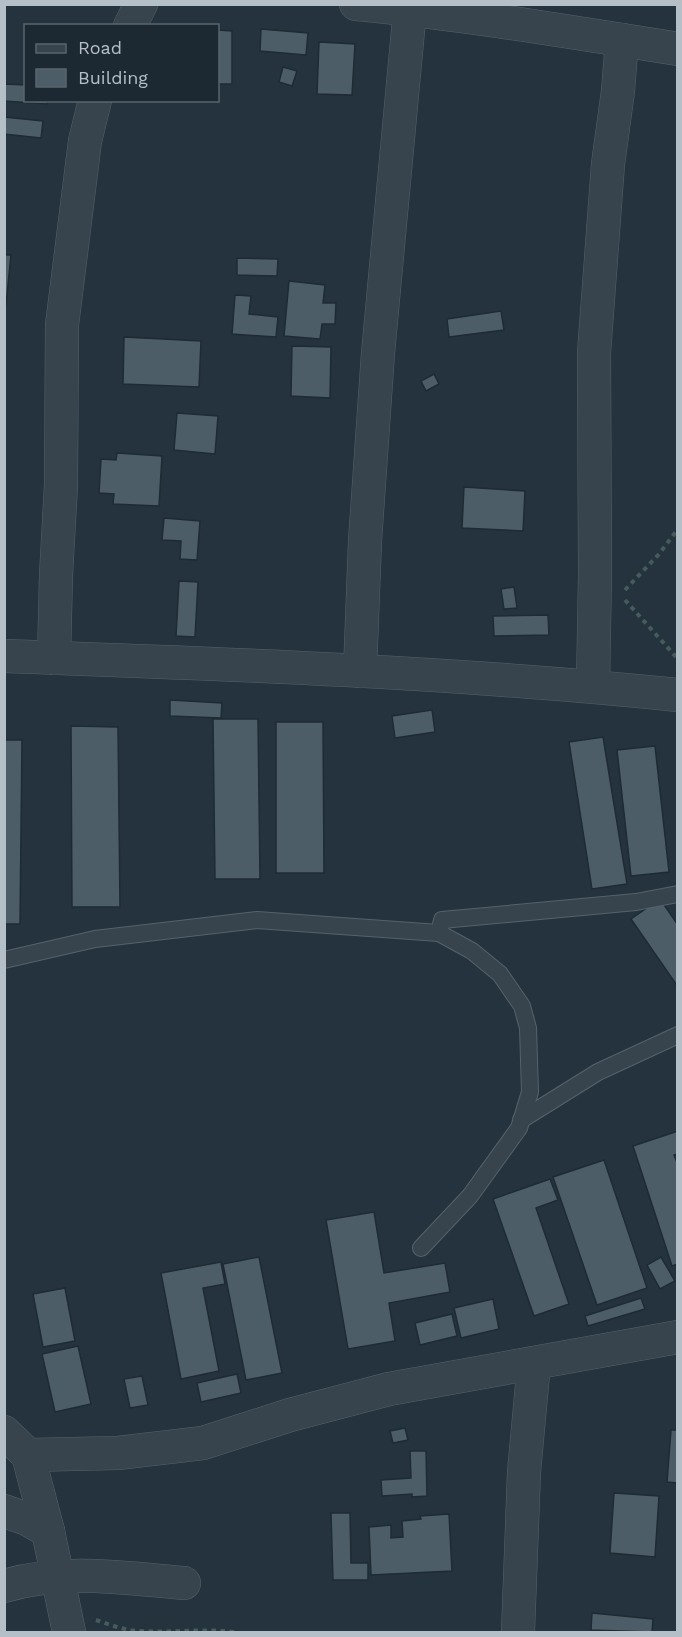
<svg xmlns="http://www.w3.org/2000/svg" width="682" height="1637" font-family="'Work Sans',sans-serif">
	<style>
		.building { fill: #4d5d68; stroke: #1f2b34; stroke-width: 1.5 }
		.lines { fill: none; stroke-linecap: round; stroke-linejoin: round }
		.lane-casing { stroke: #56626b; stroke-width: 18 }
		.street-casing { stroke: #56626b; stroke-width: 34 }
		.path { stroke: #465c5b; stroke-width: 4; stroke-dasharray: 4.5 4.5; stroke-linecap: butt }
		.lane { stroke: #38444d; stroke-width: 16 }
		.street { stroke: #38444d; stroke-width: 33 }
	</style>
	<rect width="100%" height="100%" fill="#24333d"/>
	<!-- building -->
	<g class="building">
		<polygon points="261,29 308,33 306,55 260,51"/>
		<polygon points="218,30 232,31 232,84 218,84"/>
		<polygon points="319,42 355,44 352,95 317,94"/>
		<polygon points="283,67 297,71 292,86 279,82"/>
		<polygon points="4,84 26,85 26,100 47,100 47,104 4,101"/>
		<polygon points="4,117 43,121 41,138 4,134"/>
		<polygon points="4,255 11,255 6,305 4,305"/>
		<polygon points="237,258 278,259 277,276 237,275"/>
		<polygon points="289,281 325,285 323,303 336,303 335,324 322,324 320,339 284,336"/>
		<polygon points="235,295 251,296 249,314 278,317 276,337 232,334"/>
		<polygon points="501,311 504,330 449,337 447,319"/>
		<polygon points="124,337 201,341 199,387 123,384"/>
		<polygon points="292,346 331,347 330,398 291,396"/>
		<polygon points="434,374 439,384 426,391 421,381"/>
		<polygon points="177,413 218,416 215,454 174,450"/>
		<polygon points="117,453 162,456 159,506 113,504 114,494 99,493 101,459 116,460"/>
		<polygon points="464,487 525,491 523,531 462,528"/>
		<polygon points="164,518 200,521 197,560 180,559 181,541 162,540"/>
		<polygon points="179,581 198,582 195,637 176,636"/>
		<polygon points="514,587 517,608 504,609 501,589"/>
		<polygon points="548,615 549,635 494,636 493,616"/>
		<polygon points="170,700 222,703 221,718 170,716"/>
		<polygon points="432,710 435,732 395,738 392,716"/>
		<polygon points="213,719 258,719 260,879 215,879"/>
		<polygon points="276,722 323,722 324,873 276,873"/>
		<polygon points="71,726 118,727 120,907 72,907"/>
		<polygon points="603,737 627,884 592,889 569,742"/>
		<polygon points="4,740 22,740 20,924 4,924"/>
		<polygon points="655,746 669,872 631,876 617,750"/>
		<polygon points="660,899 678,925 678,987 631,919"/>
		<polygon points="678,1131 678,1154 674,1155 678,1165 678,1264 672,1266 633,1146"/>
		<polygon points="604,1160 647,1288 597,1305 553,1177"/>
		<polygon points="550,1179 558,1200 536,1208 569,1304 534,1316 493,1199"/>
		<polygon points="374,1212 384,1273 445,1263 450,1292 389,1303 395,1341 348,1349 326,1220"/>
		<polygon points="259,1257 282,1373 246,1380 223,1264"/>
		<polygon points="661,1257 675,1281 660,1289 647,1265"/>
		<polygon points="221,1262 225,1284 203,1288 219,1371 181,1379 161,1273"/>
		<polygon points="65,1288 75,1341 43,1347 33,1294"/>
		<polygon points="641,1298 645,1309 588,1326 585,1316"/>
		<polygon points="493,1299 499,1329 461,1338 454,1308"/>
		<polygon points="452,1314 457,1336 420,1345 415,1323"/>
		<polygon points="78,1346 91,1404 55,1412 42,1354"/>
		<polygon points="237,1374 241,1393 201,1402 197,1383"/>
		<polygon points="142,1376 148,1405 130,1408 124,1379"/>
		<polygon points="405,1428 408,1440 393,1443 390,1431"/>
		<polygon points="671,1430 678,1430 678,1483 667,1482"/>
		<polygon points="410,1451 426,1451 427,1496 412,1497 412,1494 382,1496 381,1480 411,1478"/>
		<polygon points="614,1493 659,1496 655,1557 610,1553"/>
		<polygon points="331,1513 350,1513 351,1563 368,1563 368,1580 333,1580"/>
		<polygon points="449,1514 452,1571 371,1575 369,1527 391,1525 391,1538 403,1537 402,1521 421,1519 420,1516"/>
		<polygon points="592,1613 653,1619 652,1632 591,1630"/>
	</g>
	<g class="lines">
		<!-- lane casing -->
		<g class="lane-casing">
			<g id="lane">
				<polyline points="4,960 95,939 257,920 439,933 442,920 636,902 678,894"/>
				<polyline points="521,1120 598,1072 678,1035"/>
				<polyline points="421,1248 470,1196 519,1128 530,1092 528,1028 522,1006 500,974 472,951 439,933"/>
			</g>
		</g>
		<!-- street casing -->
		<g class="street-casing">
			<g id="street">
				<path d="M356,4c108,10 215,28 322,45"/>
				<polyline points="130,26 141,4"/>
				<path d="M4,656c225,8 450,16 674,39"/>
				<polyline points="54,658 56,575 61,485 62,325 85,141 95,100"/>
				<polyline points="360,671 365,541 378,353 410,9"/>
				<polyline points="593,686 595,574 594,353 608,164 618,91 622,40"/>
				<polyline points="4,1432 28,1455 48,1531 69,1632"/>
				<polyline points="28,1455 118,1453 203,1443 290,1415 389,1389 678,1337"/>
				<polyline points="4,1511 27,1519 48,1531"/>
				<path d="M4,1586c59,-18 121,-8 180,-3"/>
				<polyline points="518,1632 524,1472 534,1363"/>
			</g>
		</g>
		<!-- path -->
		<g class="path">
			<polyline points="625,590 659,554 678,529"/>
			<polyline points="625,600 678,659"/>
			<path d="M96,1620c15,5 30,11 45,11 32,2 63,-3 94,1"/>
		</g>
		<!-- lane -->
		<use href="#lane" class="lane"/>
		<!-- street -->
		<use href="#street" class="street"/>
	</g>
	<!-- border -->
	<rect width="682" height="1637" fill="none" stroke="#b4bfc8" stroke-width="12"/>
	<!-- legend -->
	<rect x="24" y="24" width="195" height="78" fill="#1d2932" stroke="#59656e" stroke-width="1.5"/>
	<rect x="36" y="44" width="30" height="9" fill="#38444d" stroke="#59656e" stroke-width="1.5"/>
	<text x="78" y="54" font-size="18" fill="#b4bfc8">Road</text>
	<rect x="36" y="69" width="30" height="18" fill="#4d5d68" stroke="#59656e" stroke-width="1.5"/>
	<text x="78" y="84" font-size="18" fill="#b4bfc8">Building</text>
</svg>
